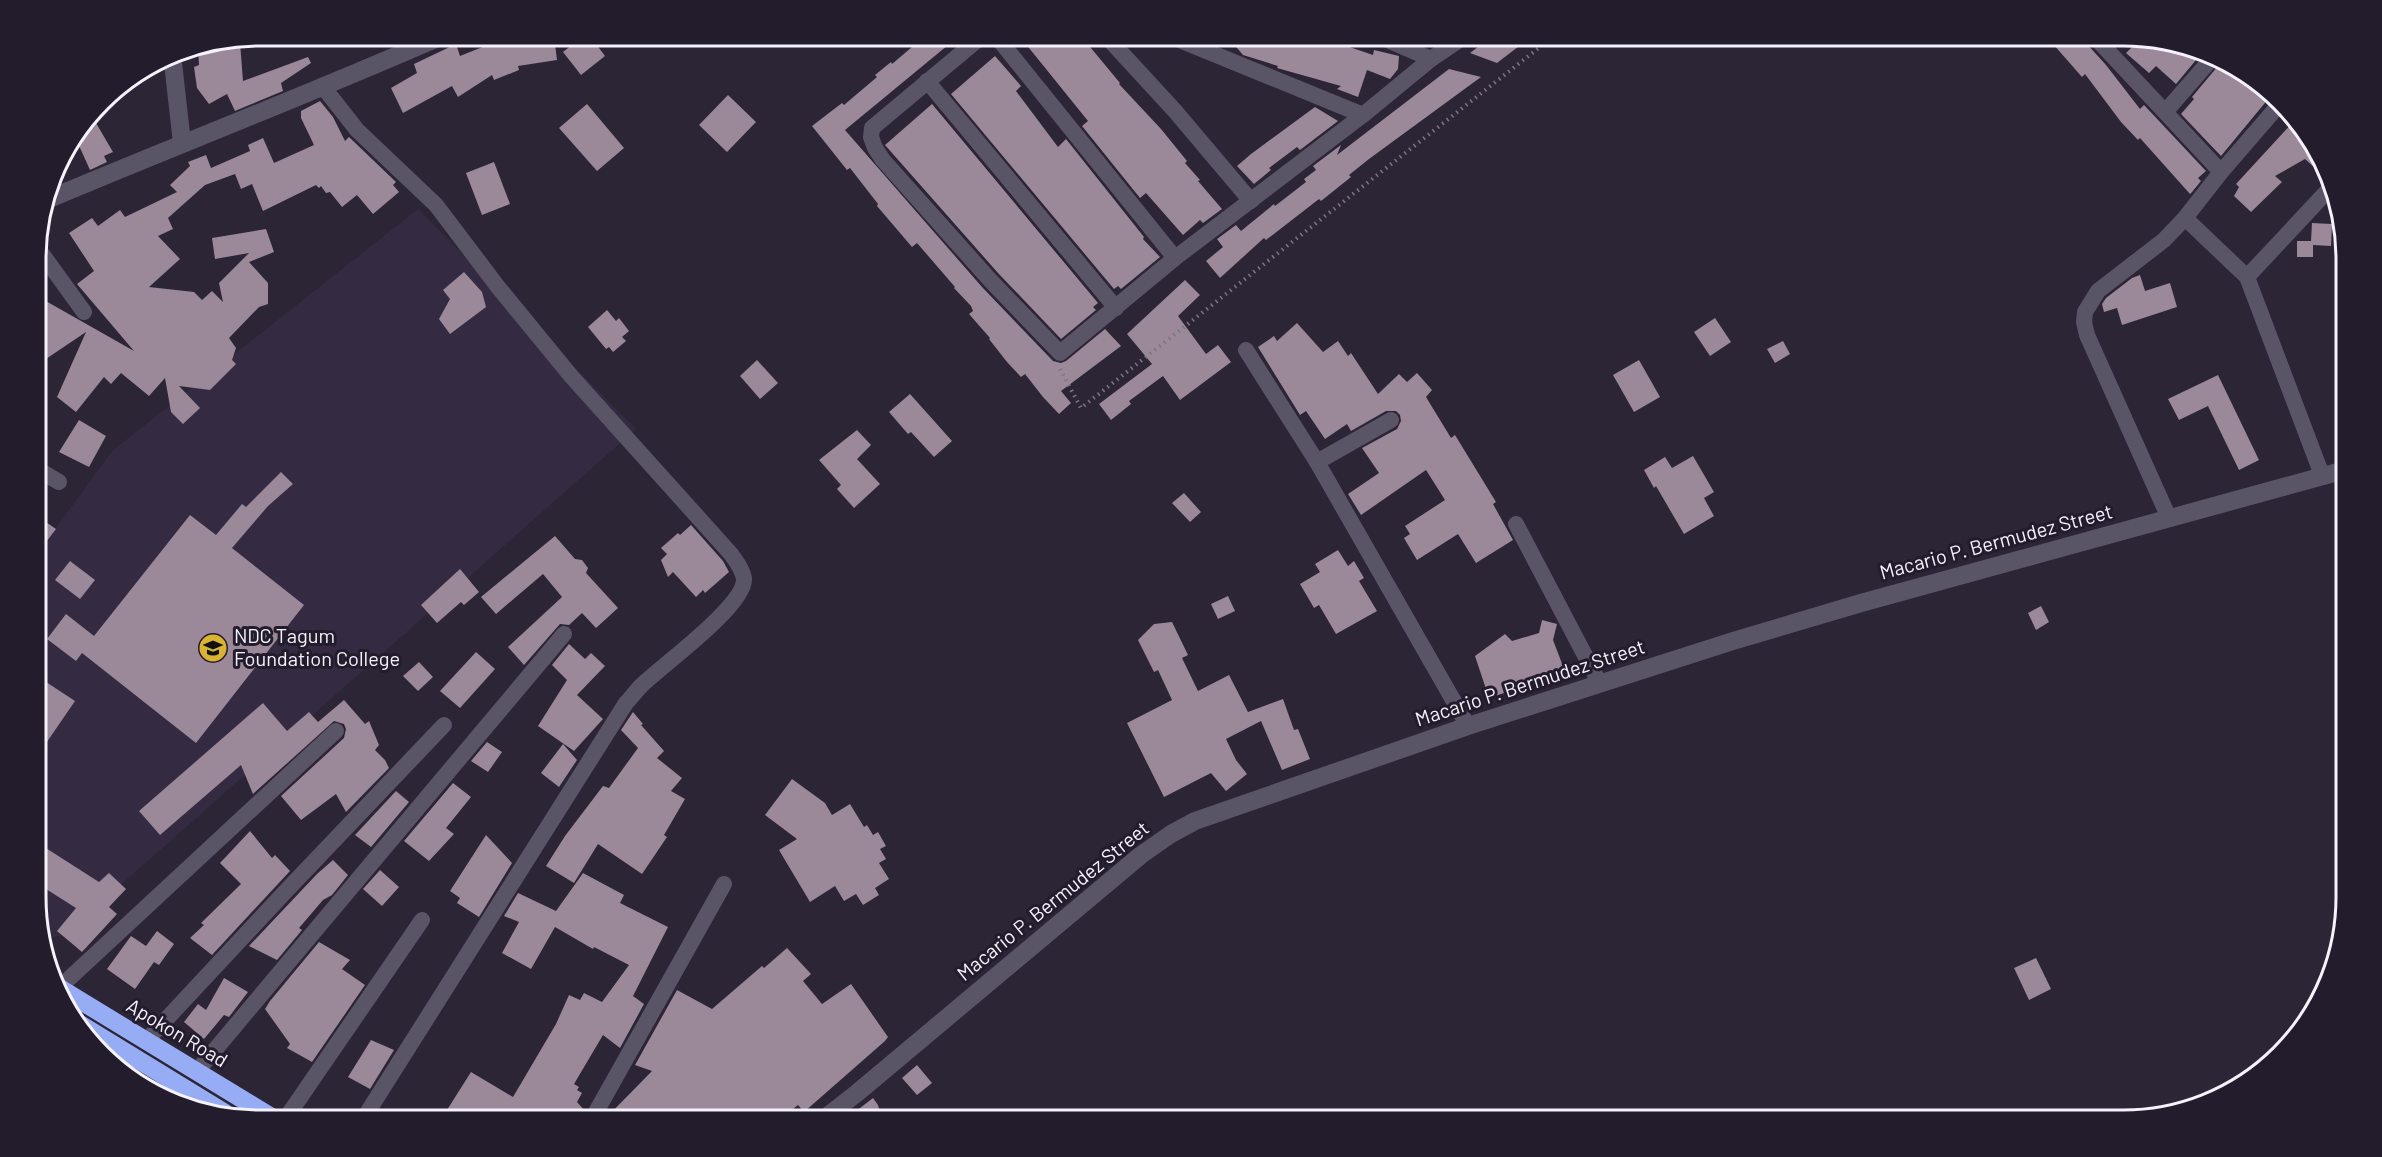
<svg xmlns="http://www.w3.org/2000/svg" width="2382" height="1157" font-family="Barlow,sans-serif">
	<style>
		.built { fill: #342b42 }
		.building { fill: #9b8898 }
		.lines { fill: none; stroke-linecap: round; stroke-linejoin: round }
		.path { stroke: #7b7684; stroke-width: 4; stroke-dasharray: 1.5 4.5; stroke-linecap: butt }
		.street { stroke: #5a5467; stroke-width: 16 }
		.secondary { stroke: #5a5467; stroke-width: 18 }
		.highway { stroke: #96acf4; stroke-width: 18 }
		.labels { text-anchor: middle; stroke-width: 6; stroke-linejoin: round; paint-order: stroke }
		.street-label { font-size: 20px; fill: #f6f2fd; stroke: #221c2c }
		.poi-label { font-size: 20px; fill: #f6f2fd; stroke: #221c2c; text-anchor: start }
		.rim { fill: none; stroke: #f6f2fd; stroke-width: 3 }
	</style>
	<rect width="100%" height="100%" fill="#2b2536"/>
	<!-- built -->
	<polygon class="built" points="418,209 636,429 64,935 48,938 40,933 38,927 37,554 112,451"/>
	<!-- building -->
	<g class="building">
		<polygon points="510,36 554,36 557,60 518,66 519,70 494,80 492,75 458,97 452,86 403,113 391,88 417,73 414,64 456,44 460,56"/>
		<polygon points="583,36 590,36 605,56 581,75 563,52"/>
		<polygon points="925,36 959,36 845,130 982,287 1053,361 1061,363 1066,361 1105,329 1121,346 1061,391 1071,403 1059,414 1043,397 1025,374 1021,377 1007,362 989,339 990,338 969,314 973,311 971,306 954,288 955,287 917,243 912,247 877,206 878,204 850,168 847,170 812,126 842,103 844,105 877,77 875,75 891,62 892,64"/>
		<polygon points="1034,36 1081,36 1120,83 1119,84 1161,129 1187,161 1185,163 1200,180 1198,181 1222,209 1203,223 1200,220 1183,235 1146,193 1140,198 1082,126 1088,121 1025,43"/>
		<polygon points="1227,36 1340,36 1338,43 1373,55 1374,50 1399,56 1398,69 1390,79 1367,70 1358,97 1337,89 1341,86 1277,68 1278,66 1243,55"/>
		<polygon points="1492,36 1532,36 1497,63 1470,53"/>
		<polygon points="2046,36 2084,36 2086,43 2106,65 2140,109 2144,105 2206,171 2198,178 2201,181 2192,192 2190,194 2140,138 2138,140 2121,122 2085,74 2082,77"/>
		<polygon points="2139,40 2149,42 2201,54 2176,84 2156,66 2149,73 2126,53"/>
		<polygon points="240,42 243,81 308,57 311,63 281,83 283,91 242,108 235,111 227,94 209,104 197,88 194,67 199,65 198,48 215,45 215,48"/>
		<polygon points="995,56 1021,86 1016,91 1058,147 1066,139 1144,237 1143,239 1160,257 1121,289 1118,286 1114,289 951,94"/>
		<polygon points="2223,60 2269,98 2221,156 2181,114 2194,99 2192,97"/>
		<polygon points="1449,69 1481,77 1369,159 1349,175 1351,177 1321,201 1319,199 1266,240 1264,238 1220,278 1206,261 1223,247 1217,239 1236,225 1241,231 1274,204 1275,206 1306,182 1304,179 1316,170 1313,166 1341,145 1337,155"/>
		<polygon points="728,95 756,122 727,152 699,125"/>
		<polygon points="320,101 333,117 345,141 349,137 396,182 393,185 399,192 373,214 357,195 342,207 330,192 326,193 321,186 319,188 316,185 263,211 252,184 241,189 235,174 205,185 168,218 173,229 158,236 180,259 149,287 194,292 202,300 212,291 223,302 219,283 249,253 215,259 212,238 266,229 274,252 249,262 268,283 268,304 259,307 229,338 236,348 232,360 236,364 210,390 179,386 200,408 183,424 171,412 165,378 149,396 121,373 111,384 104,377 76,412 57,397 86,332 37,365 37,296 134,351 77,284 94,271 69,233 92,218 98,226 120,210 125,217 177,192 170,185 190,166 188,162 206,155 211,168 250,151 248,145 263,138 274,163 314,145 301,118 301,111"/>
		<polygon points="587,104 624,148 597,171 559,128"/>
		<polygon points="932,104 1098,303 1093,307 1096,310 1061,339 998,273 885,145"/>
		<polygon points="1315,107 1338,121 1300,150 1297,147 1269,168 1271,170 1254,184 1237,166 1251,154"/>
		<polygon points="2295,120 2300,124 2330,176 2326,178 2305,159 2275,176 2282,182 2251,212 2234,196 2239,187 2236,184"/>
		<polygon points="96,123 113,152 104,156 107,162 90,170 76,139 82,131"/>
		<polygon points="494,162 510,204 482,215 466,173"/>
		<polygon points="2312,223 2332,224 2331,246 2313,245 2313,257 2297,257 2297,241 2311,241"/>
		<polygon points="464,272 482,292 486,307 450,334 439,319 450,299 443,290"/>
		<polygon points="2140,275 2145,291 2170,283 2177,307 2122,325 2117,308 2104,312 2102,304 2106,298 2132,278"/>
		<polygon points="1185,280 1200,295 1178,316 1206,354 1218,345 1231,362 1180,400 1163,376 1129,401 1131,404 1111,420 1099,404 1152,364 1127,334"/>
		<polygon points="607,310 616,321 619,318 629,331 622,337 626,341 613,352 609,347 606,349 588,327"/>
		<polygon points="1715,318 1731,342 1710,356 1694,332"/>
		<polygon points="1297,323 1323,352 1338,341 1348,356 1351,353 1378,394 1399,374 1407,382 1417,373 1432,390 1426,397 1451,438 1455,435 1496,502 1493,504 1513,540 1476,563 1458,534 1417,560 1404,538 1410,534 1405,526 1445,500 1426,470 1361,515 1348,494 1379,473 1362,448 1397,429 1401,421 1400,415 1396,411 1386,411 1351,431 1347,424 1325,439 1306,411 1300,415 1258,347 1274,336 1277,341"/>
		<polygon points="1783,341 1790,354 1775,363 1767,349"/>
		<polygon points="757,360 778,383 760,399 740,376"/>
		<polygon points="1639,360 1660,397 1634,412 1613,375"/>
		<polygon points="2218,375 2259,460 2239,470 2208,406 2179,420 2168,399"/>
		<polygon points="910,394 952,441 934,457 911,432 908,434 889,412"/>
		<polygon points="79,420 106,436 89,467 59,452"/>
		<polygon points="857,430 871,445 857,459 880,484 854,508 837,489 841,485 819,460"/>
		<polygon points="1693,456 1714,492 1704,498 1714,516 1684,534 1656,486 1654,488 1644,470 1665,457 1672,468"/>
		<polygon points="281,472 293,484 268,506 232,548 304,605 196,743 82,653 76,661 47,639 66,614 94,636 190,515 216,535 242,504 246,507"/>
		<polygon points="1184,493 1201,512 1190,522 1172,503"/>
		<polygon points="37,516 56,529 37,554"/>
		<polygon points="691,525 723,561 729,572 705,593 703,590 696,597 673,572 668,577 661,560 667,554 661,548 678,533 680,535"/>
		<polygon points="555,536 575,559 582,560 588,568 586,573 618,608 596,628 582,613 569,625 560,624 524,665 508,647 562,597 543,574 496,614 481,597"/>
		<polygon points="1338,550 1348,566 1354,561 1364,578 1359,581 1377,611 1336,634 1319,605 1314,608 1300,584 1320,572 1315,564"/>
		<polygon points="70,561 95,580 80,599 55,580"/>
		<polygon points="460,569 479,592 464,605 461,602 437,623 421,605"/>
		<polygon points="1228,596 1235,611 1218,619 1211,604"/>
		<polygon points="2041,606 2049,622 2036,630 2028,613"/>
		<polygon points="1542,620 1557,624 1553,640 1566,674 1538,685 1537,682 1489,698 1475,656 1505,634 1512,641 1539,633"/>
		<polygon points="1172,622 1188,655 1182,658 1198,691 1229,675 1248,712 1283,699 1294,730 1298,729 1310,759 1282,770 1261,721 1226,739 1236,760 1247,774 1226,791 1211,773 1164,797 1127,723 1172,700 1158,670 1154,672 1138,640 1154,624"/>
		<polygon points="569,644 585,659 591,653 605,666 577,695 603,719 574,751 538,726 567,680 552,665"/>
		<polygon points="476,652 495,669 460,708 440,691"/>
		<polygon points="419,662 433,677 418,691 403,676"/>
		<polygon points="37,676 75,701 38,755 38,717"/>
		<polygon points="344,700 365,724 369,721 379,745 375,750 385,760 389,768 346,812 336,794 301,820 281,796 344,738 346,729 344,724 334,721 253,794 241,765 160,835 139,811 263,703 287,731 309,712 318,722"/>
		<polygon points="633,712 643,724 641,725 664,751 657,758 682,778 671,791 685,799 664,835 667,837 642,874 598,844 574,883 546,866 565,836 603,786 609,788 638,748 621,730"/>
		<polygon points="487,742 502,752 488,772 471,761"/>
		<polygon points="563,744 577,760 559,787 541,773"/>
		<polygon points="792,779 825,803 832,815 850,804 864,827 867,825 873,835 878,832 886,846 880,849 886,859 879,863 889,879 875,888 879,895 863,905 856,894 844,901 835,886 810,902 779,850 797,839 765,815"/>
		<polygon points="453,783 471,797 446,828 454,834 429,861 404,841"/>
		<polygon points="396,791 409,802 371,847 355,835"/>
		<polygon points="250,831 272,858 275,855 290,871 212,955 190,938 204,925 201,923 241,884 220,863"/>
		<polygon points="486,835 512,863 479,917 457,903 460,898 450,891"/>
		<polygon points="38,843 99,882 109,873 126,889 109,907 117,914 82,952 57,931 76,908 38,884"/>
		<polygon points="333,860 348,875 332,895 323,900 299,928 302,930 277,960 249,946 317,874"/>
		<polygon points="380,870 399,887 382,906 363,889"/>
		<polygon points="583,873 624,895 620,903 668,927 633,996 644,1004 620,1048 603,1035 574,1084 579,1087 577,1090 582,1093 577,1102 585,1111 581,1121 440,1121 471,1072 513,1097 556,1024 569,995 580,1000 584,993 602,1002 629,965 594,947 593,949 555,927 531,969 502,953 519,922 504,916 518,893 556,911"/>
		<polygon points="157,931 174,944 159,965 154,962 135,989 107,969 131,936 146,946"/>
		<polygon points="319,942 350,960 342,969 365,985 312,1062 287,1048 290,1044 265,1009 270,1001"/>
		<polygon points="787,948 811,974 803,981 822,1004 851,984 888,1037 885,1041 804,1112 798,1105 778,1121 603,1121 652,1071 635,1065 677,990 712,1009 762,966 764,968"/>
		<polygon points="2036,958 2051,989 2029,1000 2014,968"/>
		<polygon points="224,978 248,992 229,1017 224,1015 204,1039 184,1022 198,1004 206,1010"/>
		<polygon points="371,1040 394,1050 370,1089 348,1077"/>
		<polygon points="917,1065 932,1083 917,1095 902,1078"/>
		<polygon points="873,1098 878,1105 883,1121 862,1121 855,1112"/>
	</g>
	<g class="lines">
		<!-- path -->
		<polyline class="path" points="1060,369 1081,408 1554,36"/>
		<!-- street -->
		<g class="street">
			<polyline points="982,36 872,128 871,137 875,148 883,160 990,280 1060,353 1175,258 1363,115 1431,59 1465,36"/>
			<polyline points="996,36 1175,258"/>
			<polyline points="1106,36 1175,111 1251,201"/>
			<polyline points="1170,36 1363,115"/>
			<polyline points="1378,36 1431,59"/>
			<polyline points="2094,36 2221,172"/>
			<polyline points="927,81 1116,308"/>
			<path d="M324,88l33,42 79,75 62,82 73,89 160,178c5,7 12,16 13,25 1,27 -83,87 -103,107 -5,5 -10,12 -15,17l-264,418"/>
			<polyline points="2166,111 2213,57"/>
			<polyline points="2185,218 2247,277 2322,475"/>
			<polyline points="37,247 84,312"/>
			<polyline points="2247,277 2332,186"/>
			<polyline points="1246,350 1317,462 1468,726"/>
			<polyline points="1317,462 1391,420"/>
			<polyline points="37,469 59,482"/>
			<polyline points="2169,518 2087,335 2084,322 2085,312 2098,291 2164,240 2185,218 2221,172 2278,106"/>
			<polyline points="1516,524 1600,684"/>
			<polyline points="60,987 336,731"/>
			<polyline points="146,1041 284,893 444,725"/>
			<polyline points="198,1070 564,634"/>
			<polyline points="169,1100 182,1086"/>
			<polyline points="284,1121 422,920"/>
			<polyline points="591,1121 724,884"/>
		</g>
		<!-- secondary -->
		<g class="secondary">
			<polyline points="172,54 182,143"/>
			<path d="M49,199c131,-55 263,-106 393,-163"/>
			<polyline points="821,1121 857,1093 1141,855 1171,834 1195,821 1468,726 1733,641 1861,603 2345,470"/>
		</g>
		<!-- highway -->
		<g class="highway">
			<polyline points="53,984 278,1121"/>
			<polyline points="75,1021 225,1113"/>
		</g>
	</g>
	<!-- icons -->
	<defs>
		<g id="university-disc" transform="scale(1.5)"><circle r="9.5" fill="#dab333" stroke="#221c2c"/><path d="M0-5L7-2L0 1L-7-2ZM-4 1L0 2.5L4 1V4Q0 6-4 4Z" fill="#111"/></g>
	</defs>
	<g fill-rule="evenodd">
		<use href="#university-disc" x="213" y="648"/>
	</g>
	<g class="labels">
		<!-- street labels -->
		<g class="street-label">
			<text transform="translate(1996 542) rotate(-15)" y="7">Macario P. Bermudez Street</text>
			<text transform="translate(1530 683) rotate(-18)" y="7">Macario P. Bermudez Street</text>
			<text transform="translate(1053 901) rotate(-39)" y="7">Macario P. Bermudez Street</text>
			<text transform="translate(177 1033) rotate(31)" y="7">Apokon Road</text>
		</g>
		<!-- poi labels -->
		<g class="poi-label">
			<text x="234" y="643">NDC Tagum<tspan x="234" dy="23">Foundation College</tspan></text>
		</g>
	</g>
	<!-- crop -->
	<path d="M0 0H2382V1157H0ZM259 46H2123A213 213 0 0 1 2336 259V897A213 213 0 0 1 2123 1110H259A213 213 0 0 1 46 897V259A213 213 0 0 1 259 46Z" fill="#221c2c" fill-rule="evenodd"/>
	<path class="rim" d="M259 46H2123A213 213 0 0 1 2336 259V897A213 213 0 0 1 2123 1110H259A213 213 0 0 1 46 897V259A213 213 0 0 1 259 46Z"/>
</svg>
